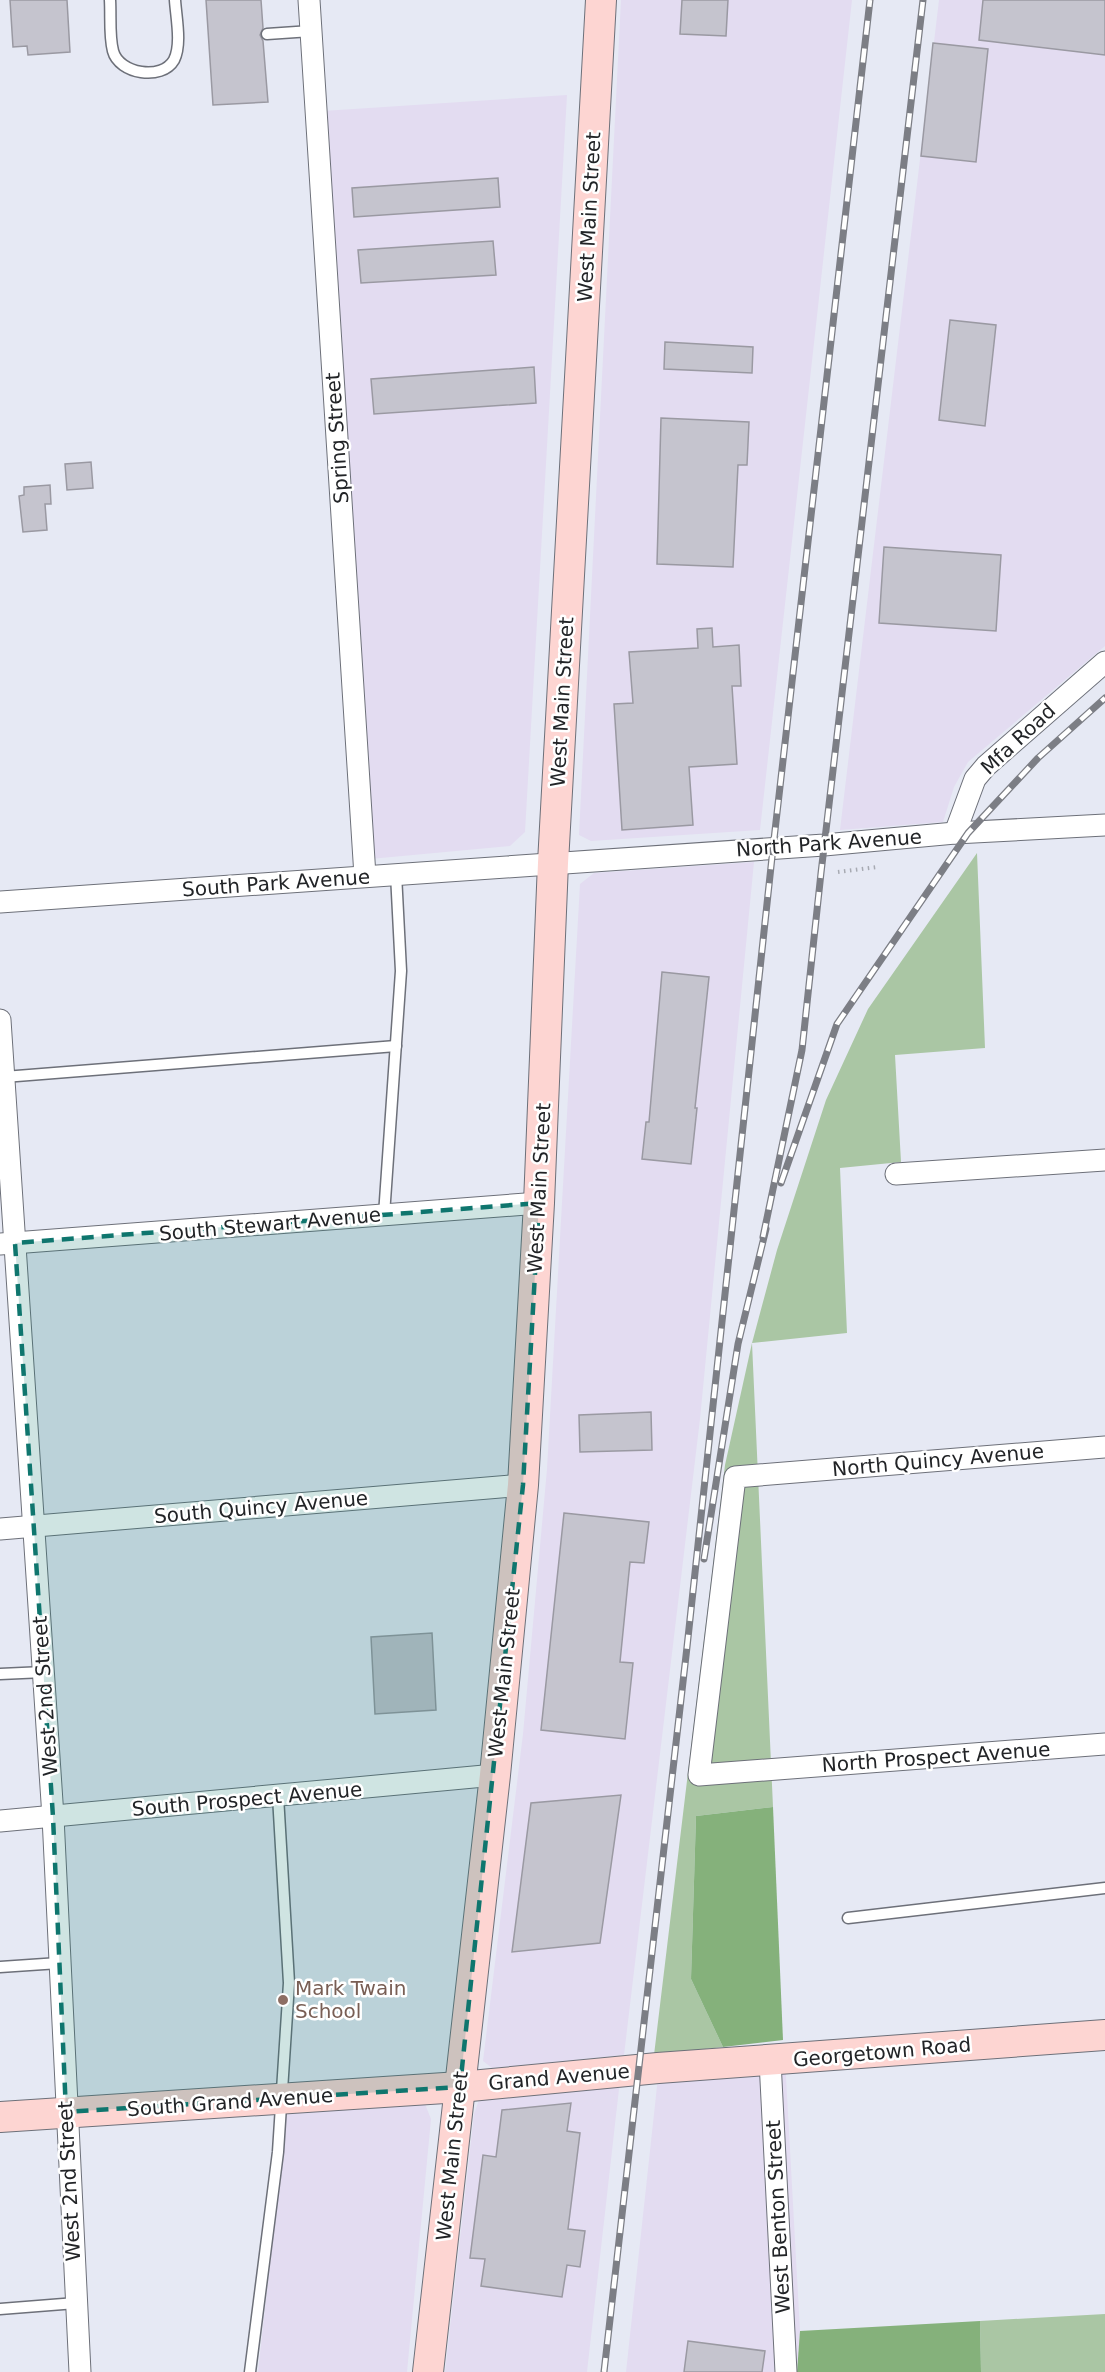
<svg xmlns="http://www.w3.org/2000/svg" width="1105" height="2372" font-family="'DejaVu Sans',sans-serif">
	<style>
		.industrial { fill: #e3dcf1 }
		.green { fill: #aac6a4 }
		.forest { fill: #85b17b }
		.building { fill: #c5c4ce; stroke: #9a99a2; stroke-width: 1.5 }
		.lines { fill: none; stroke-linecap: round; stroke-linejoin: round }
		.lane-casing { stroke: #6d7079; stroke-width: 13 }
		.street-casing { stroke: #6d7079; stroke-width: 23 }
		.secondary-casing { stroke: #6d7079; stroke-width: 32 }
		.path { stroke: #a7aab2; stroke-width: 4; stroke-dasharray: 1.5 4.5; stroke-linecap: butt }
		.lane { stroke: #fff; stroke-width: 10 }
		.street { stroke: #fff; stroke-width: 21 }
		.secondary { stroke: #fdd5d2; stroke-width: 30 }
		.rail-casing { stroke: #7c7e85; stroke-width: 7 }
		.rail { stroke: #fff; stroke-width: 4.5; stroke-dasharray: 14; stroke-linecap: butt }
		.marked { fill: #0f766e; fill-opacity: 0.2; stroke: #0f766e; stroke-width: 4.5; stroke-dasharray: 12 8; stroke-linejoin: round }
		.education-dot { fill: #8d6e63; stroke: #fff; stroke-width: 2 }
		.labels { text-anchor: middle; stroke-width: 5; stroke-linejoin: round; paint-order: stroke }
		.street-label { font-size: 20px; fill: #222427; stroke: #fff }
		.education-label { font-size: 20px; fill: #785e54; stroke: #fff; text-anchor: start }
	</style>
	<rect width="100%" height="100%" fill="#e6e9f4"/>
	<!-- industrial -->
	<g class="industrial">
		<polygon points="621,0 852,0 760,830 591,841 579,835"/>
		<polygon points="939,0 1105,0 1105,646 968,762 954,787 943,822 840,830"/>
		<polygon points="567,95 525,832 510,846 370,859 323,111"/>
		<polygon points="754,862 700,1419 624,2055 492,2068 483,2061 523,1734 547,1469 580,884 594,873"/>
		<polygon points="785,2059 800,2331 797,2372 626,2372 658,2077"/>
		<polygon points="620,2080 587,2372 445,2372 474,2114 479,2100"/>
		<polygon points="423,2099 431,2119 407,2372 258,2372 287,2109"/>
	</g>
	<!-- green -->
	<g class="green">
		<polygon points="977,853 985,1048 895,1055 901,1162 840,1168 847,1333 752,1343 773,1807 696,1816 691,1979 723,2047 654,2055 725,1465 752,1343 777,1250 826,1100 868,1009"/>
		<polygon points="1105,2314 1105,2372 981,2372 980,2321"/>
	</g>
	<!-- forest -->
	<g class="forest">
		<polygon points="773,1807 783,2040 723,2047 691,1979 696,1816"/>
		<polygon points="980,2321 981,2372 797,2372 800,2331"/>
	</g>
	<!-- building -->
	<g class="building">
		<polygon points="10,0 67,0 70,52 28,55 27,46 13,47"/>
		<polygon points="206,0 261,0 263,28 260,35 263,41 268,102 213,105"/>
		<polygon points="682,0 728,0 726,36 680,34"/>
		<polygon points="983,0 1105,0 1105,55 979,40"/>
		<polygon points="933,43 988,49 976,162 921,156"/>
		<polygon points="498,178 500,207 354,217 352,188"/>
		<polygon points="493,241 496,275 361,283 358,250"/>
		<polygon points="950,320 996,325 985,426 939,420"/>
		<polygon points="665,342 753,347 752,373 664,369"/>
		<polygon points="534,367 536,403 374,414 371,379"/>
		<polygon points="661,418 749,422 747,465 738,465 733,567 657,564"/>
		<polygon points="91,462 93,488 67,490 65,464"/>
		<polygon points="50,485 51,504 45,504 47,530 23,532 19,496 24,495 24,487"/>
		<polygon points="884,547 1001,555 996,631 879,623"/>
		<polygon points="712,628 713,647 739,645 741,686 732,686 737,764 689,767 693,825 622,830 614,704 633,703 629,652 698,648 697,629"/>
		<polygon points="662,972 709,977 695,1108 697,1108 691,1164 642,1159 646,1122 649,1122"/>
		<polygon points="651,1412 652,1450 580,1452 579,1415"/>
		<polygon points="564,1513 649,1522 644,1563 630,1562 620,1662 633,1663 625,1739 541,1730"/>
		<polygon points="432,1633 436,1710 375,1714 371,1637"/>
		<polygon points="621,1795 600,1943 512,1952 531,1803"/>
		<polygon points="571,2103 567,2131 580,2133 568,2229 585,2231 580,2267 567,2265 562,2297 481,2286 485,2259 470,2258 483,2155 496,2157 502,2110"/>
		<polygon points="688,2341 765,2351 762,2372 684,2372"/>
	</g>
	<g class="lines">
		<!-- lane casing -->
		<g class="lane-casing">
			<g id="lane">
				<path d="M110,0c1,16 -1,36 3,51 6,23 49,30 61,9 8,-16 2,-43 1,-60"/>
				<polyline points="267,34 311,31"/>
				<polyline points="4,1077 396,1046"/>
				<polyline points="384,1215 401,971 396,874"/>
				<polyline points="0,1674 44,1672"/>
				<polyline points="848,1918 1105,1888"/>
				<polyline points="0,1967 59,1963"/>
				<polyline points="0,2309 76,2303"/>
				<polyline points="250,2372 278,2152 289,1983 278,1796"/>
			</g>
		</g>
		<!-- street casing -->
		<g class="street-casing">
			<g id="street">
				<polyline points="309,0 365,876"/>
				<polyline points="955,833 975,779 986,766 1105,662"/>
				<polyline points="0,902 824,845 955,833 1105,825"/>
				<polyline points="0,1020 53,1817 80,2372"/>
				<polyline points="896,1174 1105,1160"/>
				<polyline points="0,1244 539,1203"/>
				<polyline points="1105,1447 735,1477 699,1775 1105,1744"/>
				<polyline points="0,1529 523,1485"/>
				<polyline points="0,1821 495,1775"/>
				<polyline points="770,2061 786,2372"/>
			</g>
		</g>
		<!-- secondary casing -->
		<g class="secondary-casing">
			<g id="secondary">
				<polyline points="0,2117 460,2087 658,2068 1105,2035"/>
				<polyline points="428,2372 495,1775 523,1485 539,1203 553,863 601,0"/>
			</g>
		</g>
		<!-- path -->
		<polyline class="path" points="838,872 877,867"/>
		<!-- lane -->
		<use href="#lane" class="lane"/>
		<!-- street -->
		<use href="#street" class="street"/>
		<!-- secondary -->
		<use href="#secondary" class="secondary"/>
		<!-- rail casing -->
		<g class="rail-casing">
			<g id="rail">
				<polyline points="781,1183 837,1024 968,833 1038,758 1105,698"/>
				<polyline points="763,1237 802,1050 821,873 923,0"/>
				<polyline points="704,1559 738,1344 766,1229"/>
				<polyline points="604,2372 687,1647 773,848 870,0"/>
			</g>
		</g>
		<!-- rail -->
		<use href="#rail" class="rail"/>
	</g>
	<!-- marked area -->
	<path class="marked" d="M539,1203l-16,282 -63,602 -394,25 -13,-295 -38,-574z"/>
	<!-- markers -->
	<circle class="education-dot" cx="283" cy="2000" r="6"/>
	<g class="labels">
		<!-- street labels -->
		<g class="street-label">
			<text transform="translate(589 217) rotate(-87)" y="7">West Main Street</text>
			<text transform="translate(337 438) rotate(-94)" y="7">Spring Street</text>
			<text transform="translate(562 702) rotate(-87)" y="7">West Main Street</text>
			<text transform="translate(1018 739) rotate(-43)" y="7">Mfa Road</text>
			<text transform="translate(829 843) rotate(-4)" y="7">North Park Avenue</text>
			<text transform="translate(276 883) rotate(-4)" y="7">South Park Avenue</text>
			<text transform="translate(539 1188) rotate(-87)" y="7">West Main Street</text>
			<text transform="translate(270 1224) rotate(-5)" y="7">South Stewart Avenue</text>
			<text transform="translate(938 1460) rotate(-5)" y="7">North Quincy Avenue</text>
			<text transform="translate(261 1507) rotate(-5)" y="7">South Quincy Avenue</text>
			<text transform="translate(504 1673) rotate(-84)" y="7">West Main Street</text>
			<text transform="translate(45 1696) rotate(-94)" y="7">West 2nd Street</text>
			<text transform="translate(936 1757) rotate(-4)" y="7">North Prospect Avenue</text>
			<text transform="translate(247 1799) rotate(-5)" y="7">South Prospect Avenue</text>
			<text transform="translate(882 2052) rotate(-5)" y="7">Georgetown Road</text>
			<text transform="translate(559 2077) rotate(-5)" y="7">Grand Avenue</text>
			<text transform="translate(230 2102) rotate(-4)" y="7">South Grand Avenue</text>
			<text transform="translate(452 2156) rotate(-84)" y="7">West Main Street</text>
			<text transform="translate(69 2181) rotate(-93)" y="7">West 2nd Street</text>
			<text transform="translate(778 2217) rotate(-93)" y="7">West Benton Street</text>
		</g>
		<!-- education labels -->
		<g class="education-label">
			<text x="295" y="1995">Mark Twain<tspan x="295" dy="23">School</tspan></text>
		</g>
	</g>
</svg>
